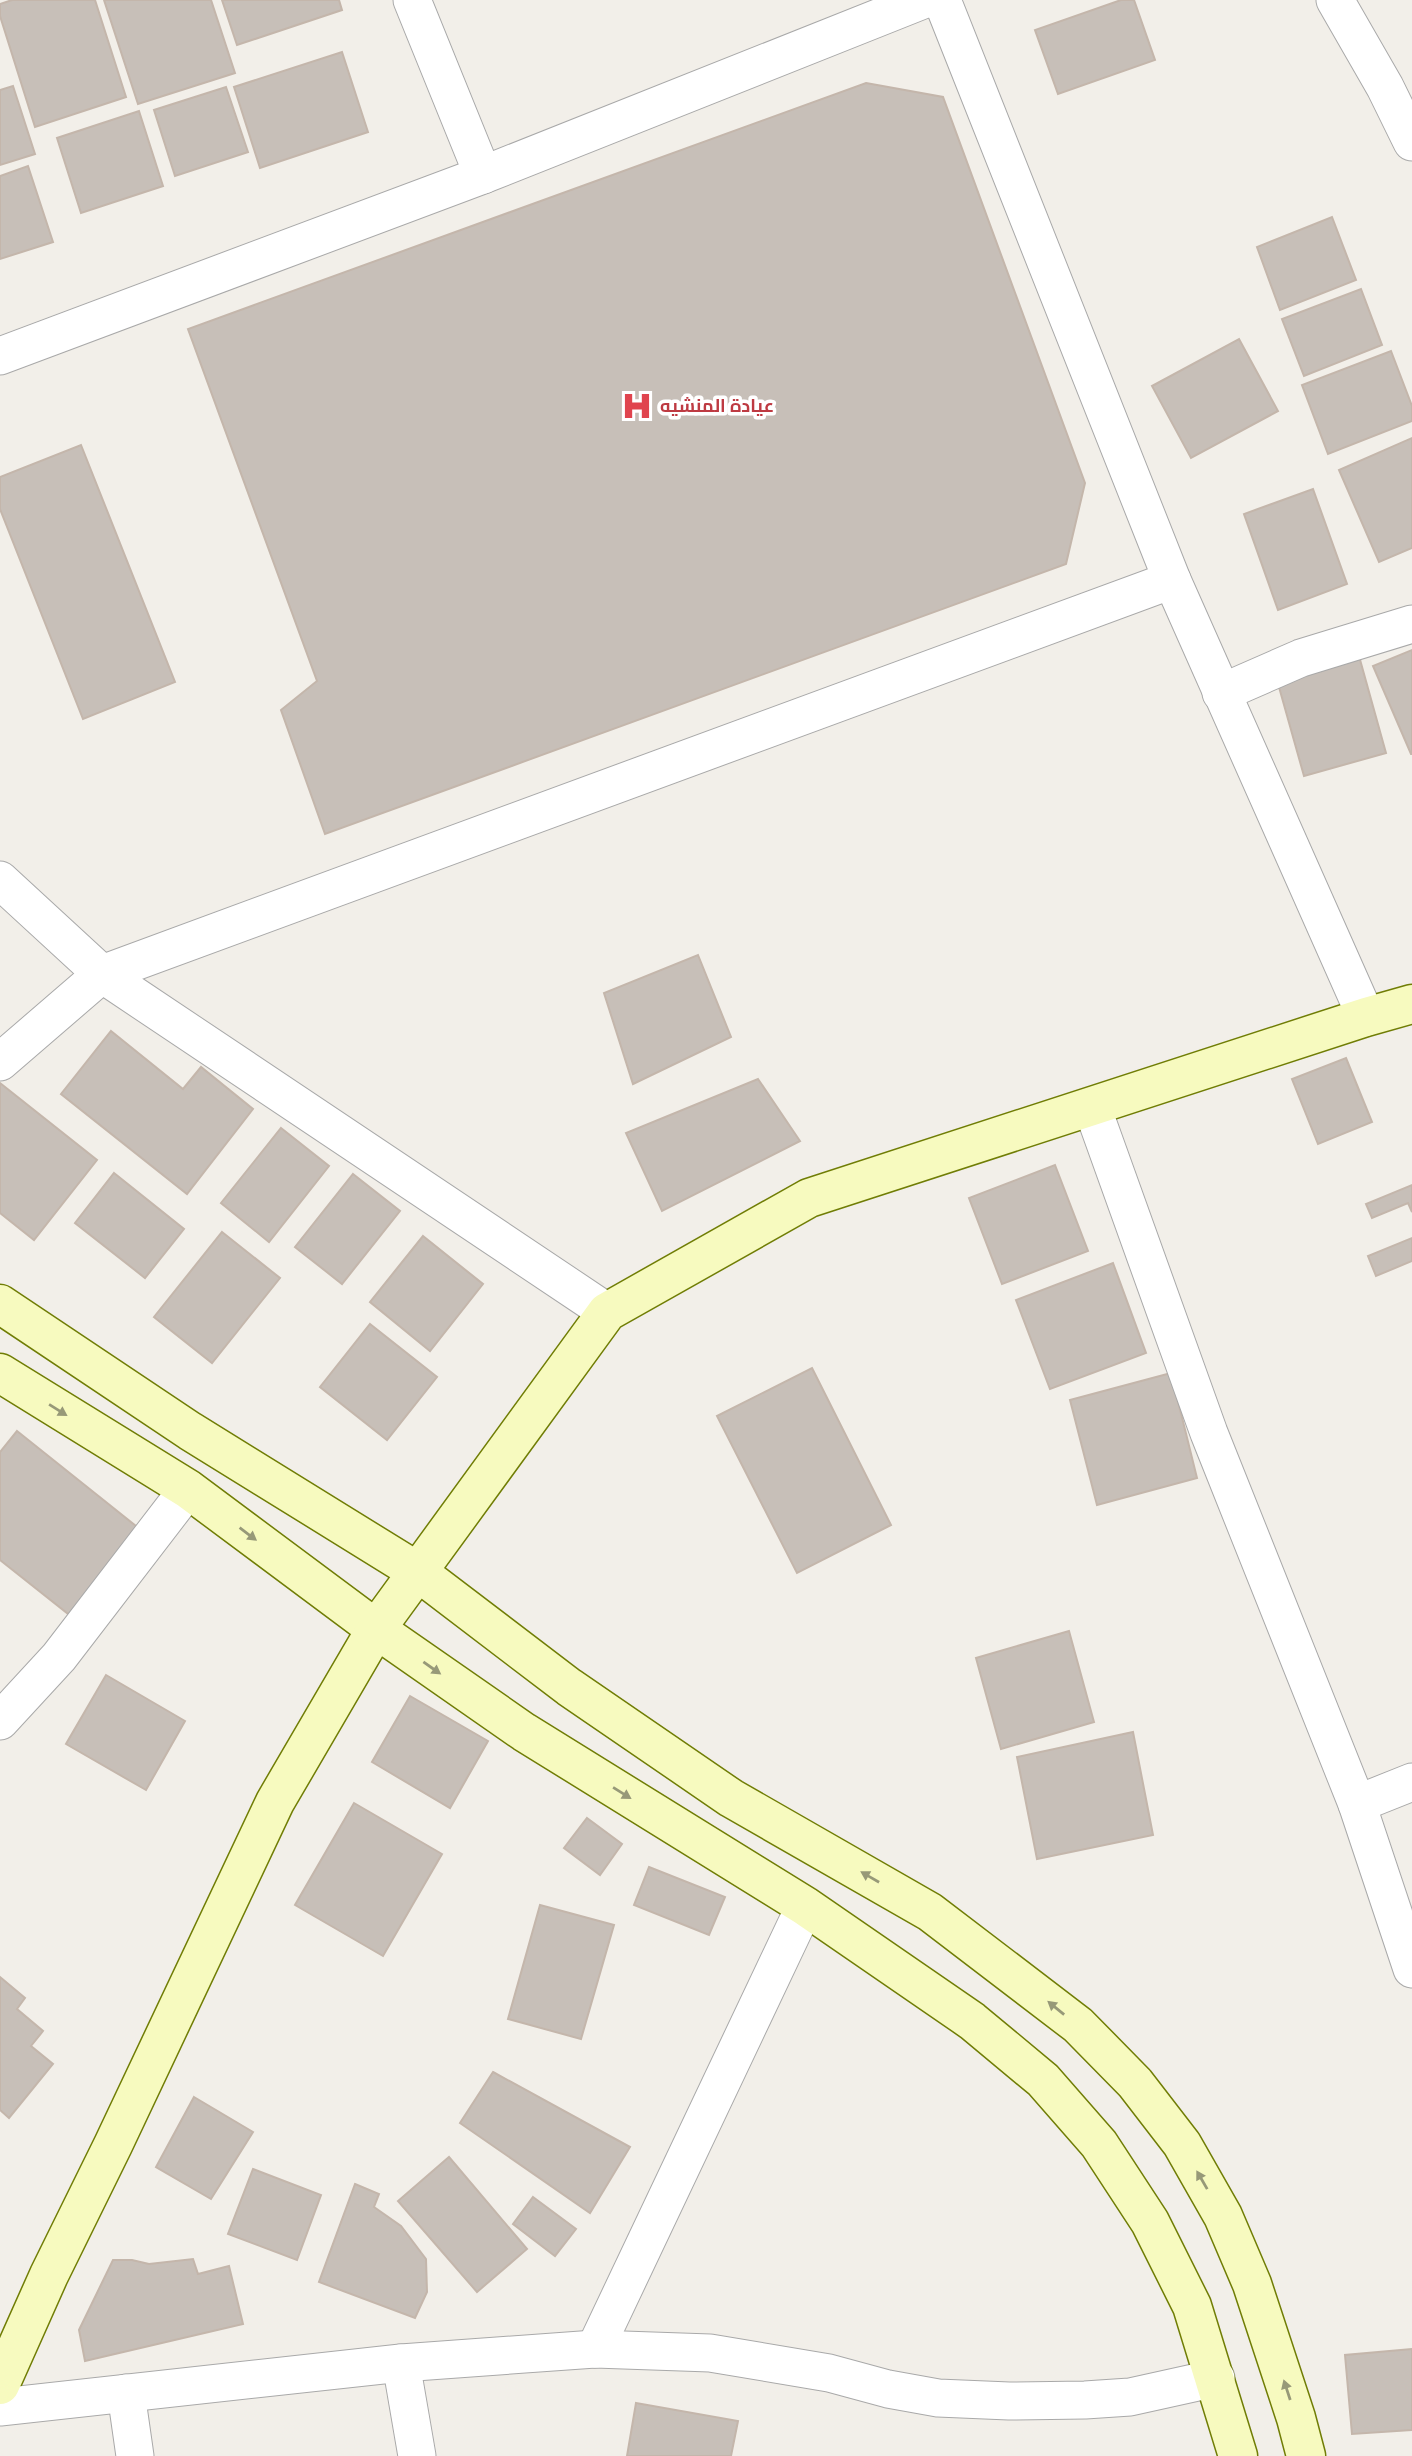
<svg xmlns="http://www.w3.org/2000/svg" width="1412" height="2456" font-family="Figtree,Cairo,sans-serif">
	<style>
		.building { fill: #c7bfb8; stroke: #c4b6ab; stroke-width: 2 }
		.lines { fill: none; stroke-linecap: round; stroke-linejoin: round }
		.street-casing { stroke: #a9a9a9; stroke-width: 39 }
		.secondary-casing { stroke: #707d05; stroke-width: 41 }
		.street { stroke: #fff; stroke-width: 37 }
		.secondary { stroke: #f7fabf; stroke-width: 38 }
		.oneway { fill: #979978 }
		.labels { text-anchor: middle; stroke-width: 7; stroke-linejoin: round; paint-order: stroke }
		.health-label { font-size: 18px; font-weight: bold; fill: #be3a42; stroke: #fff; text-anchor: start }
	</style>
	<rect width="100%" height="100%" fill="#f2efe9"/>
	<!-- building -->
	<g class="building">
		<polygon points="12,0 95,0 126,97 35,127 0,16 0,4"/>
		<polygon points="104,0 211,0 235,73 138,104"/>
		<polygon points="222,0 339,0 342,10 237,45"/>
		<polygon points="1121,0 1134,0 1155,60 1058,94 1035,30"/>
		<polygon points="342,52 368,132 260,168 234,87"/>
		<polygon points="866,83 943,97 1085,483 1066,564 325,834 281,710 317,681 188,329"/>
		<polygon points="13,86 35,154 0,165 0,90"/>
		<polygon points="226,87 248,152 175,176 154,110"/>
		<polygon points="139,111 163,186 81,213 57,138"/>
		<polygon points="28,166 53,242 0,259 0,176"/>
		<polygon points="1332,217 1356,280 1280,310 1257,247"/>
		<polygon points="1361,289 1382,345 1304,376 1282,319"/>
		<polygon points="1239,339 1278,411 1191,458 1152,386"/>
		<polygon points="1391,351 1412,406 1412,421 1328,454 1302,385"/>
		<polygon points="1412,438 1412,548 1379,562 1339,470"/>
		<polygon points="81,445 175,682 83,719 0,509 0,477"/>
		<polygon points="1313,489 1347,584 1278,610 1244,514"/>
		<polygon points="1412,650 1412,754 1411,754 1373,666"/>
		<polygon points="1359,656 1386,753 1304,776 1277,680"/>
		<polygon points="698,955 731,1037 633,1084 604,993"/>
		<polygon points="111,1031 183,1089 201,1067 253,1109 187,1194 61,1094"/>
		<polygon points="1346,1058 1372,1122 1318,1144 1292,1079"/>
		<polygon points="758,1079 800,1141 662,1211 626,1133"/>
		<polygon points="0,1083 97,1160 34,1240 0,1213"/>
		<polygon points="281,1128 329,1166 269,1242 221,1203"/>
		<polygon points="1055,1165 1088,1251 1002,1284 969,1198"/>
		<polygon points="114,1173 184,1229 145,1278 75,1223"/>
		<polygon points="353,1174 400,1211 342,1284 295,1247"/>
		<polygon points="1412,1185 1412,1212 1408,1203 1372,1218 1366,1204"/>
		<polygon points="222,1232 280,1278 212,1363 154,1317"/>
		<polygon points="423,1236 483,1284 430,1351 370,1302"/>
		<polygon points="1412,1238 1412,1261 1376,1276 1368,1256"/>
		<polygon points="1113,1263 1146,1353 1050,1389 1016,1300"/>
		<polygon points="370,1324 437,1377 387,1440 320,1387"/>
		<polygon points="812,1368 891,1525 797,1573 717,1416"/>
		<polygon points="1171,1373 1197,1478 1097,1505 1070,1400"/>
		<polygon points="17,1431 141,1530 72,1617 0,1560 0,1452"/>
		<polygon points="1069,1631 1094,1722 1001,1749 976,1658"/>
		<polygon points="106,1675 185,1721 146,1790 66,1744"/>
		<polygon points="410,1696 488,1741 450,1808 372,1762"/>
		<polygon points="1133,1732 1153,1835 1037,1859 1017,1757"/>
		<polygon points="354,1803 442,1854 383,1956 295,1905"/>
		<polygon points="587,1818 622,1844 600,1875 564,1848"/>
		<polygon points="649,1867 725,1897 709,1935 634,1905"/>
		<polygon points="540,1905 614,1925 581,2039 508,2019"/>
		<polygon points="0,1977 25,1998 17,2009 43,2031 31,2046 53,2064 9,2118 0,2110"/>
		<polygon points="493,2072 630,2147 590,2213 460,2123"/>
		<polygon points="194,2097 253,2132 211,2199 156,2167"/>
		<polygon points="449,2157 527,2249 477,2292 398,2201"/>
		<polygon points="253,2169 321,2195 297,2260 228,2234"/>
		<polygon points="355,2184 379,2194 374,2207 401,2226 426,2259 427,2292 415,2318 319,2282"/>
		<polygon points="533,2197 576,2229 555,2256 513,2224"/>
		<polygon points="193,2259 198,2274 229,2266 243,2324 85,2361 79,2330 113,2260 132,2260 149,2264"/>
		<polygon points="1412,2349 1412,2430 1352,2434 1345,2355"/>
		<polygon points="636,2403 738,2421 731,2456 627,2456"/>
	</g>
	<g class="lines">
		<!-- street casing -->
		<g class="street-casing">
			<g id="street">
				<polyline points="412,0 483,175"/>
				<polyline points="942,0 1172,580 1366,1017"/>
				<polyline points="1335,0 1385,87 1412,142"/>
				<polyline points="0,356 483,175 923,0"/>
				<polyline points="1221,693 1301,658 1412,624"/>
				<polyline points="0,880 102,974 607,1312"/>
				<polyline points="0,1062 102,974 1172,580"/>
				<polyline points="1092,1107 1209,1433 1357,1804 1412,1782"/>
				<polyline points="0,1721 59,1657 188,1489"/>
				<polyline points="1357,1804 1412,1969"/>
				<polyline points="595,2349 805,1906"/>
				<polyline points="401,2363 417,2456"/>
				<polyline points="126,2393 135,2456"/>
				<polyline points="0,2407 401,2363 595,2349 710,2353 829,2373 888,2389 938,2398 1009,2401 1085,2400 1130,2397 1216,2378"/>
			</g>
		</g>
		<!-- secondary casing -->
		<g class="secondary-casing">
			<g id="secondary">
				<polyline points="0,1304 190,1431 418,1572 569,1687 731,1798 930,1912 1078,2025 1135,2083 1182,2144 1223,2216 1252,2284 1296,2418 1306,2456"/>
				<polyline points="0,1373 188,1489 376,1629 524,1732 805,1906 972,2021 1043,2080 1099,2144 1150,2222 1192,2306 1238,2456"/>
				<polyline points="0,2385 49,2275 113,2145 275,1802 376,1629 607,1312 809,1198 1366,1017 1412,1004"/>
			</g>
		</g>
		<!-- street -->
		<use href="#street" class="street"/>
		<!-- secondary -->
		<use href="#secondary" class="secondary"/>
	</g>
	<!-- one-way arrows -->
	<defs><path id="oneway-solid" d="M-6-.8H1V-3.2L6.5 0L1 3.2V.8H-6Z" transform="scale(1.75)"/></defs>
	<g class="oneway">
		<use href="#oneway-solid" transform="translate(58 1410) rotate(32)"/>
		<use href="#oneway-solid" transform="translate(248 1534) rotate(37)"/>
		<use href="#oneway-solid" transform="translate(432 1668) rotate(35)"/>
		<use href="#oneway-solid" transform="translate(622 1793) rotate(32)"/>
		<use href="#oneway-solid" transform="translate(870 1877) rotate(-150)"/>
		<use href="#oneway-solid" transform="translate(1056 2008) rotate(-141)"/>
		<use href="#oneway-solid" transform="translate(1202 2180) rotate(-120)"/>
		<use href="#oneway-solid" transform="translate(1287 2390) rotate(-108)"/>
	</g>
	<!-- icons -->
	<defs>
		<g id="hospital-bare" transform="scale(2.415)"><path d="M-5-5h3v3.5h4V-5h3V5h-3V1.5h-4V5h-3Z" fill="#e0444e" stroke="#fff" stroke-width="2.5" paint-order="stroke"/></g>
	</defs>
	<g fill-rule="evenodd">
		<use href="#hospital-bare" x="637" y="406"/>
	</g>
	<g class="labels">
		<!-- health labels -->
		<g class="health-label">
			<text x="660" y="412">عيادة المنشيه</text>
		</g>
	</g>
</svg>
